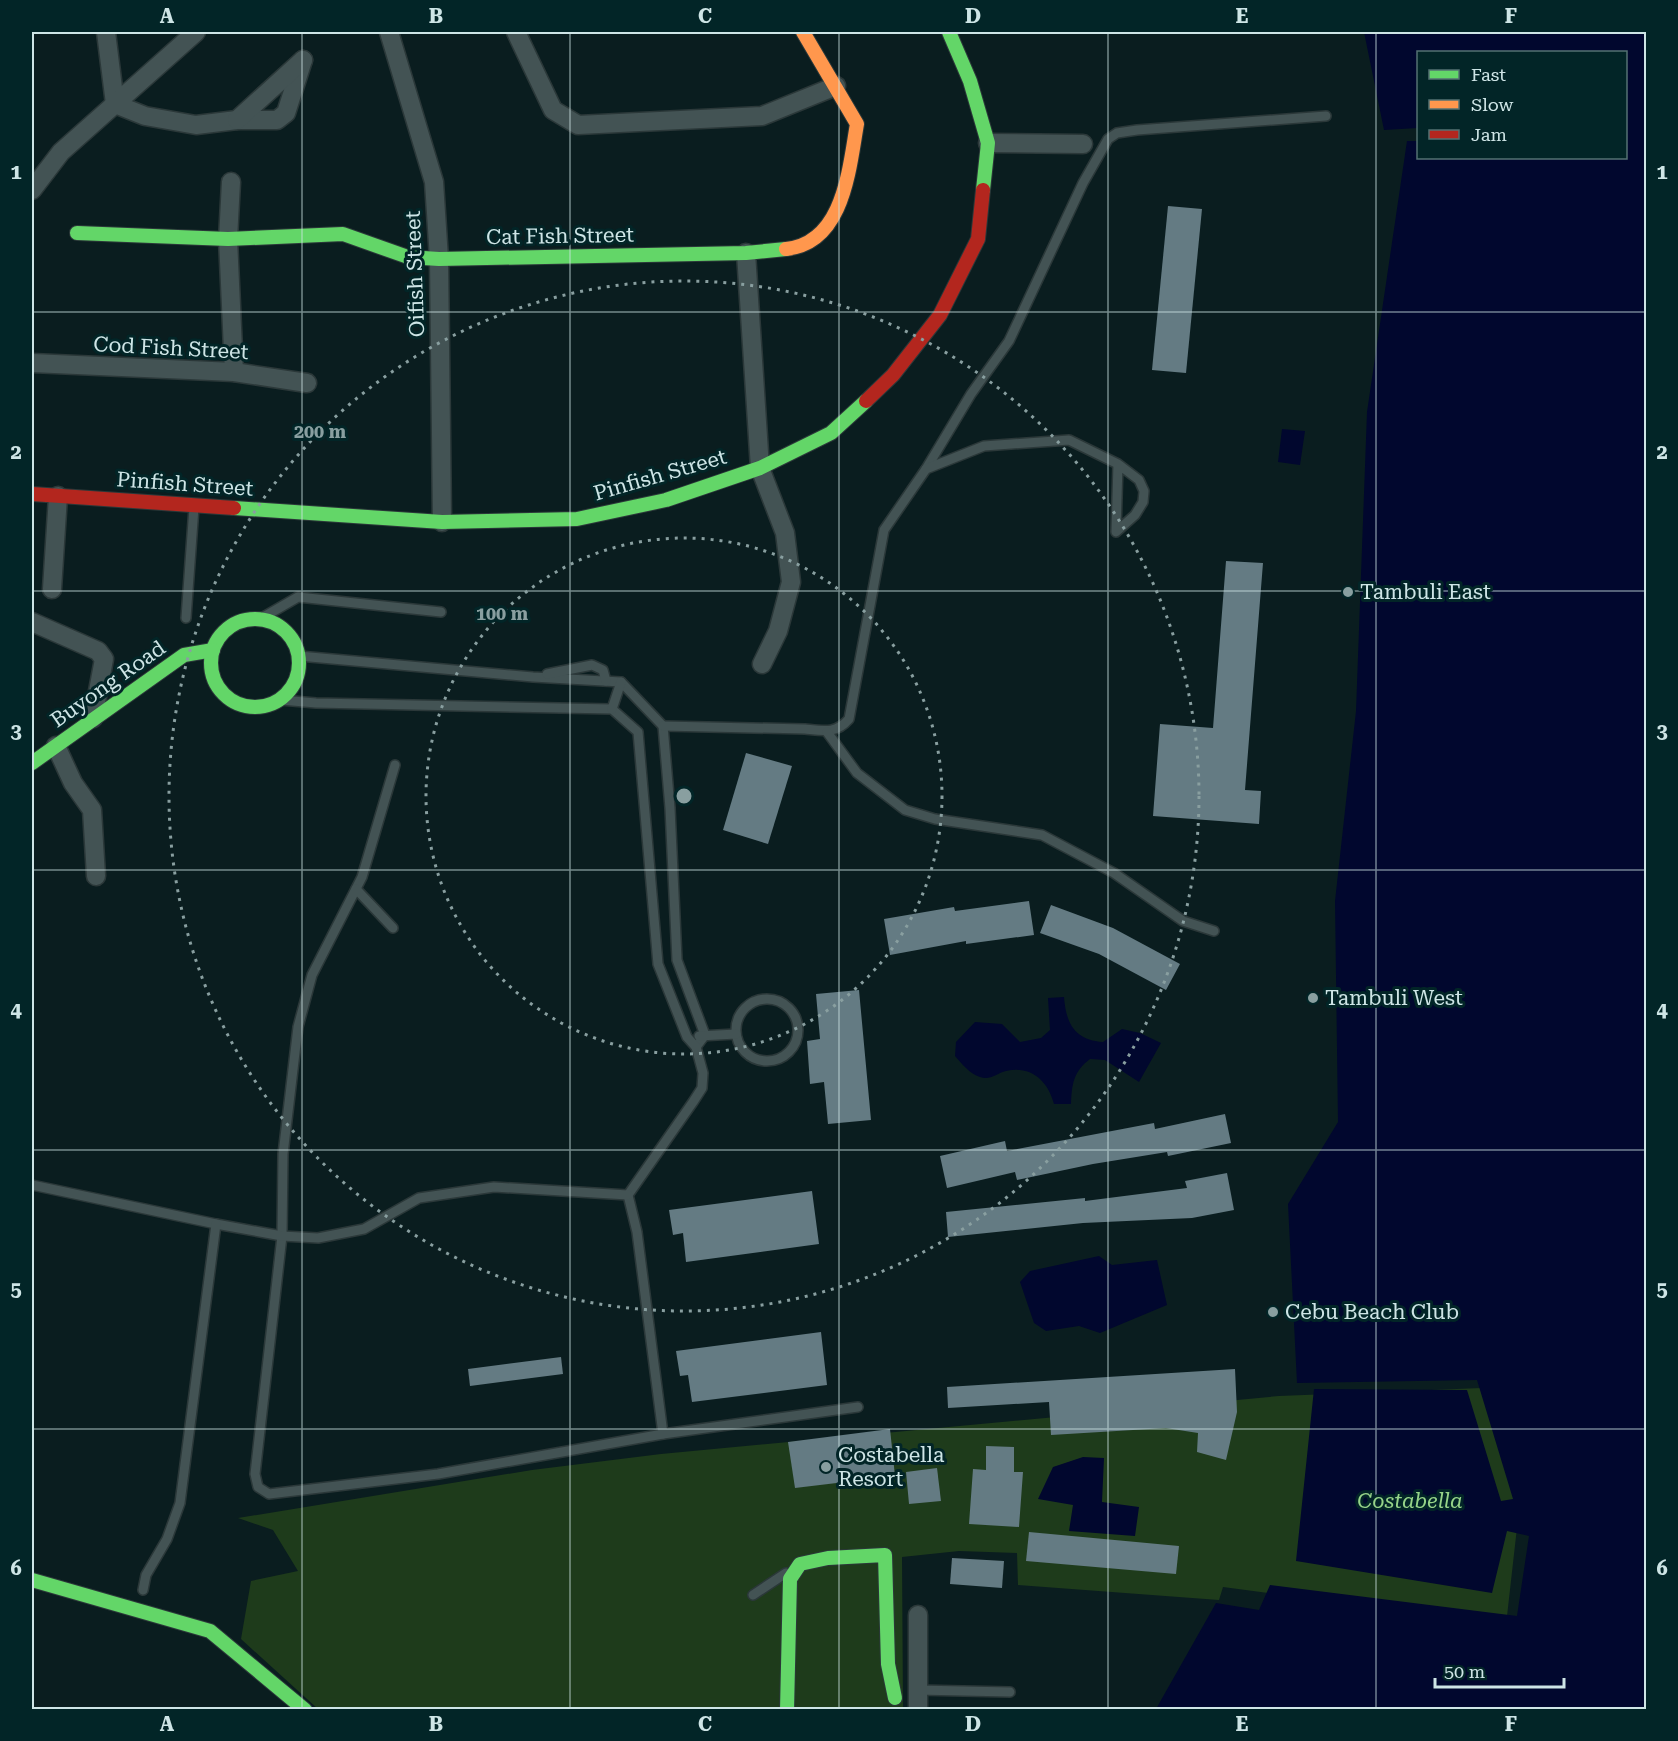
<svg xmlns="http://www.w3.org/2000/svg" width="1678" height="1741" font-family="'Roboto Serif',serif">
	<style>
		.green { fill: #1e3b1b }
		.water { fill: #01072e }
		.building { fill: #647b83 }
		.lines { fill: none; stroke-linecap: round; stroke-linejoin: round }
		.lane-casing { stroke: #2b3839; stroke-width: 12 }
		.street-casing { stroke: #2b3839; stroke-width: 21 }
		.fast-casing { stroke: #2b3839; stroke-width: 16 }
		.slow-casing { stroke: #2b3839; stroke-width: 16 }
		.jam-casing { stroke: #2b3839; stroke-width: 16 }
		.lane { stroke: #435354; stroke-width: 9 }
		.street { stroke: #435354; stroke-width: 18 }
		.fast { stroke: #63d668; stroke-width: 14 }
		.slow { stroke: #ff974d; stroke-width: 14 }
		.jam { stroke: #b3261e; stroke-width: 14 }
		.grid { fill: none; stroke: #cee5e6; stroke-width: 1.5; stroke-opacity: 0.55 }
		.ring { fill: none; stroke: #899fa0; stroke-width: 3; stroke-dasharray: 3 6 }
		.poi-dot { fill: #899fa0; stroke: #022527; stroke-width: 2 }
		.labels { text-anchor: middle; stroke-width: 6; stroke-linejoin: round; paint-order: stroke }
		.street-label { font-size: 21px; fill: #cee5e6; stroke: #022527 }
		.poi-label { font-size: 21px; fill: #cee5e6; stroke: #022527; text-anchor: start }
		.park-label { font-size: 21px; font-style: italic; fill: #96d489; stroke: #022527 }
		.centre { fill: #899fa0; stroke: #022527; stroke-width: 3 }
		.ring-label { font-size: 18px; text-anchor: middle; font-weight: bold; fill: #899fa0; stroke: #022527; stroke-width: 6; stroke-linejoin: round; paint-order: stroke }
		.neatline { fill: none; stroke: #cee5e6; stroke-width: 2 }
		.grid-label { font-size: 20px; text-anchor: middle; font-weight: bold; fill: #cee5e6 }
	</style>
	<rect width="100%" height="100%" fill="#0a1d1f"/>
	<!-- green -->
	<polygon class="green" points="1533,1386 1506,1625 1223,1587 1219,1600 1018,1585 1017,1553 959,1551 902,1557 903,1709 318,1709 241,1639 251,1581 298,1571 273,1530 238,1518 532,1470 661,1454 1279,1396"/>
	<!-- water -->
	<g class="water">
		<polygon points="1364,32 1646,32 1646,1709 1156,1709 1216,1603 1259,1610 1270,1585 1517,1616 1529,1536 1507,1531 1492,1593 1296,1561 1314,1389 1467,1390 1501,1501 1513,1499 1477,1380 1297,1383 1288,1204 1338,1122 1335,901 1356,711 1367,412 1407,141 1418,141 1418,158 1626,158 1626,52 1418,52 1418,128 1384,130"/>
		<polygon points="1282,429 1305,431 1300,465 1278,462"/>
		<path d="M1064,997c2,27 11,43 39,45l19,-13 18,4 21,10 -22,39 -34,-22 -15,-1c-17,13 -18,25 -19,45h-17c-6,-23 -23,-39 -48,-33 -9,2 -16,10 -26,6 -10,-3 -19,-14 -25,-21l1,-14 19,-20 27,2 18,18 21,-4 9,-8 -2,-32z"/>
		<polygon points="1099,1256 1112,1265 1157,1260 1167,1305 1100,1333 1079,1326 1046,1331 1034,1323 1020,1282 1030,1271"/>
		<polygon points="1083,1457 1104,1458 1102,1502 1139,1507 1135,1536 1069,1531 1073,1505 1038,1499 1053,1467"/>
	</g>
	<!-- building -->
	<g class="building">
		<polygon points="1168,206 1202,209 1186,373 1152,370"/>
		<polygon points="1226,561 1263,563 1245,790 1261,791 1259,824 1153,816 1160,724 1213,728"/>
		<polygon points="746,753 792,766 768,844 723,830"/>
		<polygon points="1029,901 1034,935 966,944 966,941 890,955 884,919 954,907 955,911"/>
		<polygon points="1051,905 1113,928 1180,964 1166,990 1099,954 1040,933"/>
		<polygon points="859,990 871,1120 828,1124 824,1082 810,1084 807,1041 820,1039 816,994"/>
		<polygon points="1225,1114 1231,1143 1168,1156 1167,1152 1093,1164 1017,1180 1015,1172 947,1188 940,1156 1005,1141 1007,1151 1154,1123 1155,1129"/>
		<polygon points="1227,1173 1234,1210 1192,1218 1083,1223 948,1237 946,1212 1085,1198 1085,1201 1187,1188 1185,1181"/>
		<polygon points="812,1191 819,1244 686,1262 683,1233 673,1235 669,1210"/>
		<polygon points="821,1332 827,1385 692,1402 688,1375 680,1376 676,1351"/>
		<polygon points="561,1357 563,1374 470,1386 468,1369"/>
		<polygon points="1235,1369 1237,1412 1226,1460 1197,1452 1198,1433 1166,1428 1051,1435 1049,1402 948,1408 947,1387"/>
		<polygon points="890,1429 895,1476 795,1488 788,1442"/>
		<polygon points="986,1446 1014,1447 1014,1472 1023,1472 1019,1527 969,1524 973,1469 986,1470"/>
		<polygon points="937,1468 941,1501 909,1504 906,1472"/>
		<polygon points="1029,1532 1179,1546 1176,1574 1026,1561"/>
		<polygon points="952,1558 1004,1561 1002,1588 950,1584"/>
	</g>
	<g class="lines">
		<!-- lane casing -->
		<g class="lane-casing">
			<g id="lane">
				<polyline points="926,469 971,394 1009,341 1083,183 1108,139 1117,133 1137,130 1326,116"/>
				<polyline points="186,618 194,507"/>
				<polyline points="260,619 298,597 441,612"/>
				<polyline points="299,656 533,677 621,682 663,726 670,808 677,960 705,1035 696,1047"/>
				<polyline points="547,674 592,665 603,670 606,681"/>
				<polyline points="281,700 316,703 612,709 638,732 658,964 687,1037 696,1047 703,1073 702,1088 693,1102 628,1195 637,1232 663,1434"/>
				<polyline points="612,709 621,682"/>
				<path d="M663,726l142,3c19,2 31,5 44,-10l35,-189 42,-61 58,-23 85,-6 49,24 21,16 5,11 -1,11 -8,13 -19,17 2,-68"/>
				<polyline points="827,732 857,773 905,810 935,819 1042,835 1114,873 1183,921 1214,931"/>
				<polyline points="395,765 362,877 312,975 298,1027 283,1154 282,1236 255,1474 258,1487 269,1494 438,1474 663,1434 858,1407"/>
				<polyline points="356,889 393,928"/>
				<circle cx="767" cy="1030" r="31"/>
				<polyline points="699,1036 736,1034"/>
				<polyline points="32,1185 216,1224 282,1236 318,1238 364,1229 419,1198 494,1187 628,1195"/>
				<polyline points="143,1590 146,1575 167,1539 180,1503 216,1224"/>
				<polyline points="753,1595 786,1573"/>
				<polyline points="917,1690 1010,1692"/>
			</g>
		</g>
		<!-- street casing -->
		<g class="street-casing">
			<g id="street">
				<polyline points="106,32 115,104 145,116 196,125 237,120 277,120 286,113 303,60"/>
				<polyline points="389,32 434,182 439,259 442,522"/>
				<polyline points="516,32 553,110 578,125 762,116 836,86"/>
				<polyline points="237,120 303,60"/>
				<polyline points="988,143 1083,144"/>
				<polyline points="231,182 228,239 234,372"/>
				<polyline points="32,190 61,152 196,32"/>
				<polyline points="746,253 760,468 785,533 791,582 778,631 762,664"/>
				<polyline points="32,363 234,372 307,383"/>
				<polyline points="52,589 58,496"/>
				<polyline points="32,622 98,651 104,659 93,718"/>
				<polyline points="56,746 73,783 92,810 96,876"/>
				<polyline points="918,1710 918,1615"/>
			</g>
		</g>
		<!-- fast casing -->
		<g class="fast-casing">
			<g id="fast">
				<polyline points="949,32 970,81 988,143 983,190"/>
				<polyline points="77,233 228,239 343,234 408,257 439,259 746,253 786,249"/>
				<polyline points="234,508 442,522 577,519 666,500 760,468 831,433 866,401"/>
				<circle cx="255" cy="663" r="44"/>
				<polyline points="32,763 184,655 213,650"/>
				<polyline points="32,1580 210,1631 305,1710"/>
				<polyline points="787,1710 790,1579 800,1564 828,1558 885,1555 888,1664 895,1698"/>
			</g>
		</g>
		<!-- slow casing -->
		<g class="slow-casing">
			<path id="slow" d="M786,249c58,-6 63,-80 71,-125l-54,-92"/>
		</g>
		<!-- jam casing -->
		<g class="jam-casing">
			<g id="jam">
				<polyline points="866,401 893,375 940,315 978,239 983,190"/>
				<polyline points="32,494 234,508"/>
			</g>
		</g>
		<!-- lane -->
		<use href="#lane" class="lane"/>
		<!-- street -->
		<use href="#street" class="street"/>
		<!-- fast -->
		<use href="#fast" class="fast"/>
		<!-- slow -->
		<use href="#slow" class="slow"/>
		<!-- jam -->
		<use href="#jam" class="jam"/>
	</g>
	<!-- grid -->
	<path class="grid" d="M302,32v1678M570,32v1678M839,32v1678M1108,32v1678M1376,32v1678M32,312h1614M32,591h1614M32,870h1614M32,1150h1614M32,1429h1614"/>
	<!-- distance rings -->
	<g class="ring">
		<circle cx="684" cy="796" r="258"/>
		<circle cx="684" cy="796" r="515"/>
	</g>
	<!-- markers -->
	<g class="poi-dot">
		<circle cx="1348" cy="592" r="6"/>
		<circle cx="1313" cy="998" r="6"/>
		<circle cx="1273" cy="1312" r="6"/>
		<circle cx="826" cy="1467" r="6"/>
	</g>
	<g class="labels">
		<!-- street labels -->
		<g class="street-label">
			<text transform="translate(560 236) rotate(-1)" y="7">Cat Fish Street</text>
			<text transform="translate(415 274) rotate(-92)" y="7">Oifish Street</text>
			<text transform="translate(171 348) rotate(3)" y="7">Cod Fish Street</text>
			<text transform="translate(660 475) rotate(-16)" y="7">Pinfish Street</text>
			<text transform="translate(185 484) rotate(4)" y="7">Pinfish Street</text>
			<text transform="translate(108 684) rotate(-35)" y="7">Buyong Road</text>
		</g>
		<!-- poi labels -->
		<g class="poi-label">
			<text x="1360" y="599">Tambuli East</text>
			<text x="1325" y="1005">Tambuli West</text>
			<text x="1285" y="1319">Cebu Beach Club</text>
			<text x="838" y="1462">Costabella<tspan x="838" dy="24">Resort</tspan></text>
		</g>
		<!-- park labels -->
		<g class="park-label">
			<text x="1410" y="1508">Costabella</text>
		</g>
	</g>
	<circle cx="684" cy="796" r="9" class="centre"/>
	<g class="ring-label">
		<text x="320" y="438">200 m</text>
		<text x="502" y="620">100 m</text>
	</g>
	<!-- border -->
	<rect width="1678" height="1741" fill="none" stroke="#022527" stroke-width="66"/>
	<!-- legend -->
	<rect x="1417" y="51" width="210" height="108" fill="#022527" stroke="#547273" stroke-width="1.5"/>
	<rect x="1429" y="70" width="30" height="9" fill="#63d668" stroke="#547273" stroke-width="1.5"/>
	<text x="1471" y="81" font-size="18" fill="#cee5e6">Fast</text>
	<rect x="1429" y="100" width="30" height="9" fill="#ff974d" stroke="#547273" stroke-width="1.5"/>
	<text x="1471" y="111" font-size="18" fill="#cee5e6">Slow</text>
	<rect x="1429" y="130" width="30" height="9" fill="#b3261e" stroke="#547273" stroke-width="1.5"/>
	<text x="1471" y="141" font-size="18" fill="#cee5e6">Jam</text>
	<!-- scale -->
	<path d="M1435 1678v9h129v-9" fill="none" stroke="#cee5e6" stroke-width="3"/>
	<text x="1444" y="1678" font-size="18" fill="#cee5e6" stroke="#022527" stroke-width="4.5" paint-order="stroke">50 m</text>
	<rect x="33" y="33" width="1612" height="1675" class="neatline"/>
	<g class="grid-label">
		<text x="167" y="23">A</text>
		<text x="436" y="23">B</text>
		<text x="705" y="23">C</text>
		<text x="973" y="23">D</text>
		<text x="1242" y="23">E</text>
		<text x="1511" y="23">F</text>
		<text x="16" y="179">1</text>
		<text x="1662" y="179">1</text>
		<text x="16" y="459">2</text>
		<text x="1662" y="459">2</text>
		<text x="16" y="738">3</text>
		<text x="1662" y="738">3</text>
		<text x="16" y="1017">4</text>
		<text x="1662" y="1017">4</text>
		<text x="16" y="1296">5</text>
		<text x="1662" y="1296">5</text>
		<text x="16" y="1575">6</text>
		<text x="1662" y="1575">6</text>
		<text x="167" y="1731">A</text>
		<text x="436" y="1731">B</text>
		<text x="705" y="1731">C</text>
		<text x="973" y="1731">D</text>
		<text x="1242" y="1731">E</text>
		<text x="1511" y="1731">F</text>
	</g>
</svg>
